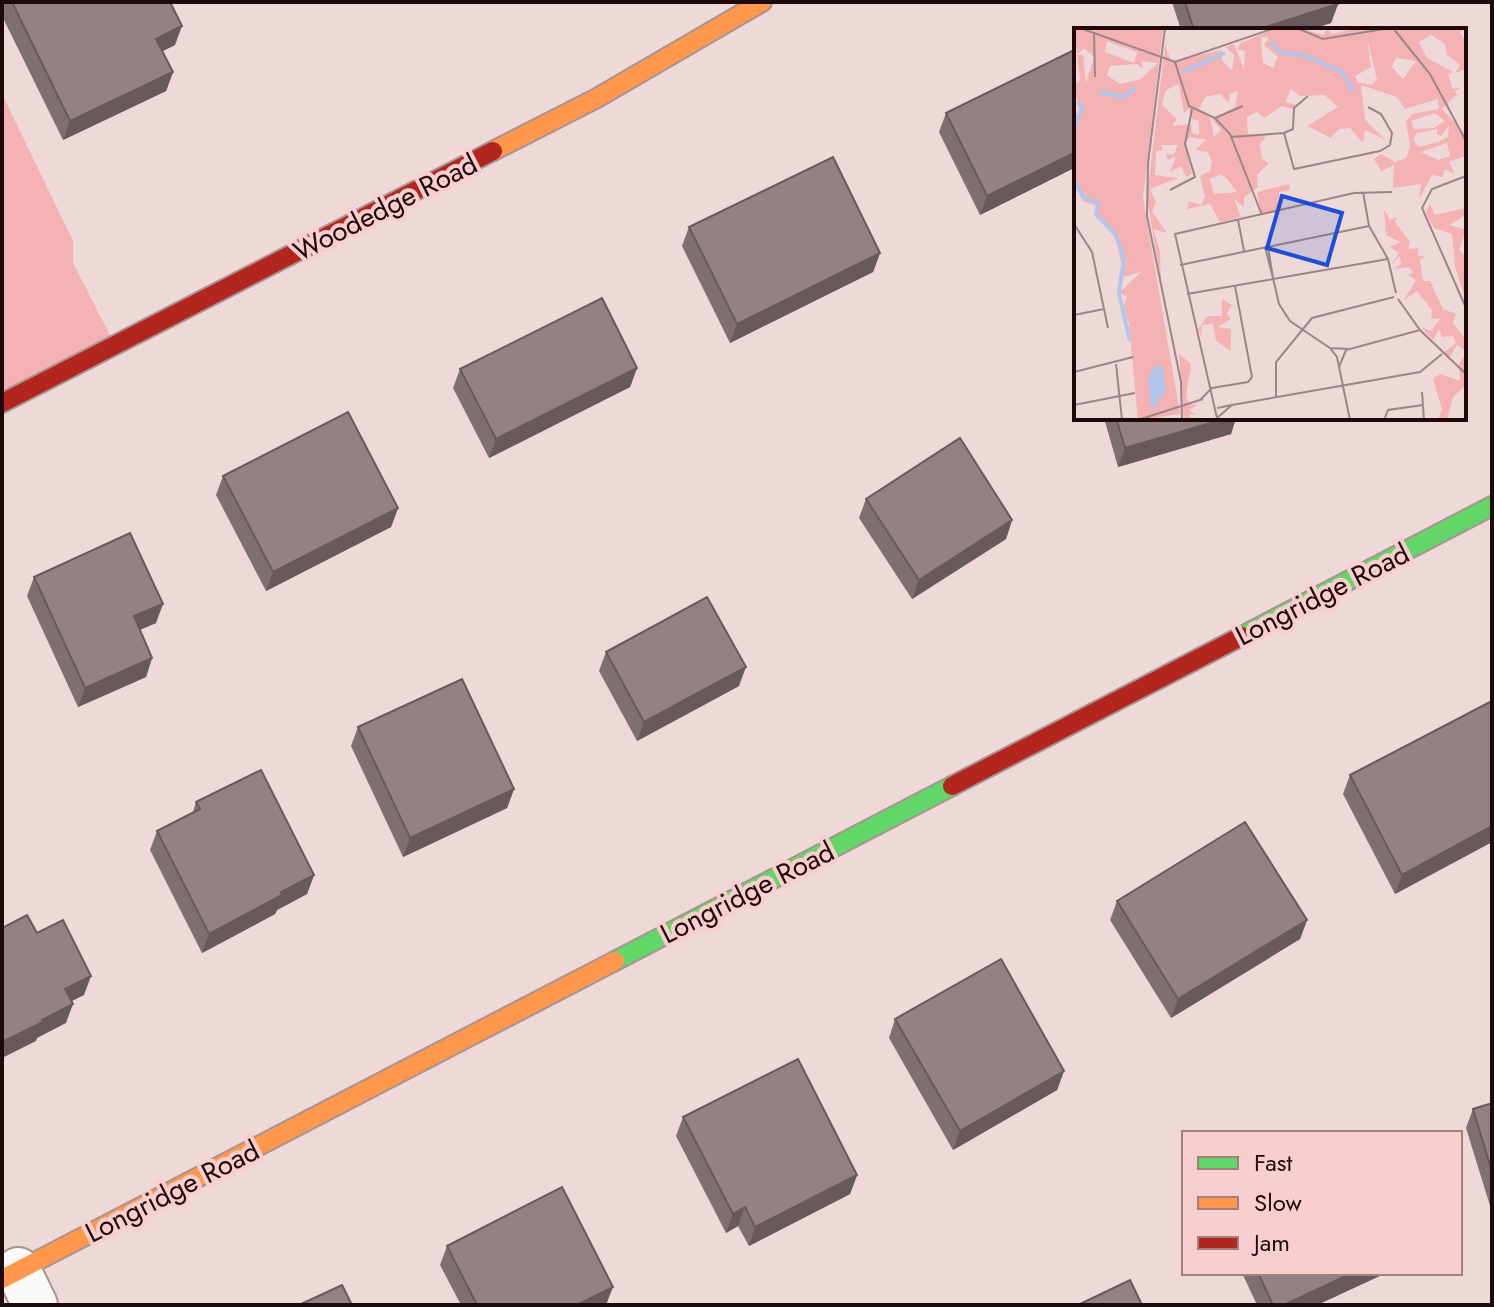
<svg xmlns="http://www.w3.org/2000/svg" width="1494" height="1307" font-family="Jost,sans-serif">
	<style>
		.green { fill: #f5b2b5 }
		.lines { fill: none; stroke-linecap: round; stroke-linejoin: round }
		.street-casing { stroke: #a89393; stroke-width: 48 }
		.fast-casing { stroke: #a89393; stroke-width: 22 }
		.slow-casing { stroke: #a89393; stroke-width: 22 }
		.jam-casing { stroke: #a89393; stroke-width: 22 }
		.street { stroke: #fcf9f9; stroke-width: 44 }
		.fast { stroke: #63d668; stroke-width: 18 }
		.slow { stroke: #ff974d; stroke-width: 18 }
		.jam { stroke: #b3261e; stroke-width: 18 }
		.wall { fill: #806f70 }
		.shaded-wall { fill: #685a5b }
		.building { fill: #958182; stroke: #685a5b; stroke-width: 2 }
		.labels { text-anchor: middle; stroke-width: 8; stroke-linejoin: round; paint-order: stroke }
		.street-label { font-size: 28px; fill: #20090b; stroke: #f8cece }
		.inset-river { fill: none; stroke: #b2c6ec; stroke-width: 4 }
		.inset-road { fill: none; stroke: #9c8586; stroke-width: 2 }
		.view { fill: #1d4ed8; fill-opacity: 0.15; stroke: #1d4ed8; stroke-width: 4 }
		.inset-edge { fill: none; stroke: #20090b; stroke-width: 4 }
	</style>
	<rect width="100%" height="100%" fill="#eed8d8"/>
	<!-- green -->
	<polygon class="green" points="2,94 73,241 73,263 115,345 2,403"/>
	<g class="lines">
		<!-- street casing -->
		<g class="street-casing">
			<polyline id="street" points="18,1270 35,1305"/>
		</g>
		<!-- fast casing -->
		<g class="fast-casing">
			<g id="fast">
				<polyline points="1242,636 1492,506"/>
				<polyline points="615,961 952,786"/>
			</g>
		</g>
		<!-- slow casing -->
		<g class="slow-casing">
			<g id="slow">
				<polyline points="493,151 597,98 762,2"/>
				<polyline points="2,1279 615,961"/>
			</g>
		</g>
		<!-- jam casing -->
		<g class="jam-casing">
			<g id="jam">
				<polyline points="2,403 493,151"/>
				<polyline points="952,786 1242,636"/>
			</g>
		</g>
		<!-- street -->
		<use href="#street" class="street"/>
		<!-- fast -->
		<use href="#fast" class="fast"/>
		<!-- slow -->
		<use href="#slow" class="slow"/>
		<!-- jam -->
		<use href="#jam" class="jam"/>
	</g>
	<!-- wall -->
	<g class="wall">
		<polygon points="2,2 170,2 175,45 162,51 173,72 166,91 63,140 2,16"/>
		<polygon points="1172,2 1338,2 1338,4 1331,23 1309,30 1181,30"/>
		<polygon points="1076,49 1076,167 980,215 939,132 946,113"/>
		<polygon points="689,227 880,253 873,272 730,343 682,246"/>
		<polygon points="637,368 630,387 489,458 453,388 460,369"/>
		<polygon points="1104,418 1236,418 1231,434 1118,467"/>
		<polygon points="223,476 398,508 391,527 266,591 216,495"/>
		<polygon points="866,499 1012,520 1006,539 912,599 859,518"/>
		<polygon points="34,577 156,623 140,630 152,658 146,677 78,707 27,596"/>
		<polygon points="606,652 739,686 637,741 599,671"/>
		<polygon points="1492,701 1492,842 1395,894 1343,794 1350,775"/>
		<polygon points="358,727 514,789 507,808 403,857 351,746"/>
		<polygon points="196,802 314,875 307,894 277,910 275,914 202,953 150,850 157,831 193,812"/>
		<polygon points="1117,901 1307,920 1300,939 1171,1018 1110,920"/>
		<polygon points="895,1019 1064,1071 1057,1090 953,1150 889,1038"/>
		<polygon points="1492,1103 1492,1208 1491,1209 1466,1128 1473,1109"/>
		<polygon points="683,1117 857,1175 850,1194 749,1246 738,1226 726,1233 676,1136"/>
		<polygon points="447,1246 606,1305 461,1305 440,1265"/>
		<polygon points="1242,1273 1386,1273 1317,1305 1257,1305"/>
	</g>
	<!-- shaded-wall -->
	<g class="shaded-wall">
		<polygon points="1338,4 1331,23 1309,30 1256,30"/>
		<polygon points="182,26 175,45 149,58 156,39"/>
		<polygon points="173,72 166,91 63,140 70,121"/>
		<polygon points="1076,152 1076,167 980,215 987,196"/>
		<polygon points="880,253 873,272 730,343 737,324"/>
		<polygon points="637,368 630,387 489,458 496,439"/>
		<polygon points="1228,418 1236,418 1231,434 1118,467 1125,448"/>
		<polygon points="398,508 391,527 266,591 273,572"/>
		<polygon points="1012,520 1006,539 912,599 919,580"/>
		<polygon points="163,604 156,623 127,635 134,616"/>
		<polygon points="152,658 146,677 78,707 85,688"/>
		<polygon points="746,667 739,686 637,741 644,722"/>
		<polygon points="514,789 507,808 403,857 410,838"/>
		<polygon points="1492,826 1492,842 1395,894 1402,875"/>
		<polygon points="314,875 307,894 277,910 275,914 202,953 209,934 281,892"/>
		<polygon points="1307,920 1300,939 1171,1018 1178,999"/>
		<polygon points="91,976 84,995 58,1008 65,989"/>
		<polygon points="73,1004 66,1023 37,1038 36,1041 2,1058 2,1042 42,1020"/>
		<polygon points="1064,1071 1057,1090 953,1150 960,1131"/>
		<polygon points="857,1175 850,1194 749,1246 755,1227"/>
		<polygon points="745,1207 738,1226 726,1233 733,1214"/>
		<polygon points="1352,1273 1386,1273 1317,1305 1284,1305"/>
		<polygon points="613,1287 606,1305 577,1305"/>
	</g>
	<!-- building -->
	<g class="building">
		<polygon points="12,2 170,2 182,26 156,39 173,72 70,121"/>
		<polygon points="1185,2 1338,2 1338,4 1256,30 1194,30"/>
		<polygon points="1076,49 1076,152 987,196 946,113"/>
		<polygon points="833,157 880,253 737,324 689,227"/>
		<polygon points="602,298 637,368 496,439 460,369"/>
		<polygon points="348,412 398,508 273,572 223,476"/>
		<polygon points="1116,418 1228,418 1125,448"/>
		<polygon points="960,438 1012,520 919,580 866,499"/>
		<polygon points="130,533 163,604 134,616 152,658 85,688 34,577"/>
		<polygon points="707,597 746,667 644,722 606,652"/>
		<polygon points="462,679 514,789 410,838 358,727"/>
		<polygon points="1492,701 1492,826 1402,875 1350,775"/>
		<polygon points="261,770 314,875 281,892 282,895 209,934 157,831 200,809 196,802"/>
		<polygon points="1245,822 1307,920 1178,999 1117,901"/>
		<polygon points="27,915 37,933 63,920 91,976 65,989 73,1004 42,1020 43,1022 2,1042 2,928"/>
		<polygon points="1001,959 1064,1071 960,1131 895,1019"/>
		<polygon points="798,1059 857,1175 755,1227 745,1207 733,1214 683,1117"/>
		<polygon points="1492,1103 1492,1172 1473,1109"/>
		<polygon points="562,1187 613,1287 577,1305 477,1305 447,1246"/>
		<polygon points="1258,1273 1352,1273 1284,1305 1273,1305"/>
		<polygon points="1130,1280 1142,1305 1078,1305"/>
		<polygon points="342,1285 352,1305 299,1305"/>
	</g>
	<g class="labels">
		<!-- street labels -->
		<g class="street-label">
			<text transform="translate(385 207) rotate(-27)" y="10">Woodedge Road</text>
			<text transform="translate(1322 594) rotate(-27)" y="10">Longridge Road</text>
			<text transform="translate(747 892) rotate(-27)" y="10">Longridge Road</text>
			<text transform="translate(172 1191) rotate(-27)" y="10">Longridge Road</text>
		</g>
	</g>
	<!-- overview -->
	<g transform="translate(1074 28)">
		<rect width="392" height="392" fill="#eed8d8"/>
		<path d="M0,0h89l-20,170 37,216 -42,6 -9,-97 -6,-15 4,-11 -7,-5 21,-20 -17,5 -9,-43 -19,-20v-8l-13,-5 -9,-17v-74l5,5 3,-4 -8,-18v-14l4,4 2,-4zM33,13l30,11 -3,11 -29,-11zM10,20l10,9 -8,26 -3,-28h-6zM68,33l16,2 -17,16 -21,5 -13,-9 3,-9 27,-2 6,5zM223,0l27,7 3,-7 5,6 25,-6h109l-6,4 6,10v27l-11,4 5,-8 -13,-10 -2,-11 -14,-9 -12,7 8,16 26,14 -5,2 5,15 10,-2 -8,4 4,7 -3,-3 -14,14 22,24 2,-6v29l-17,6 6,12 -10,-5 -3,8 -10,-2 -13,24 2,-15 -28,4 1,-23 -13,6 -7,-12 7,-5 14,8 11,-4 4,-11 -4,-26 6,-7 27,-5 -1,-10 -33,10 -8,-12 -36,-12 4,35 21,20 -21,-10 -2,13 -13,-15 -11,1 -8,9 -24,-12 31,-19 -13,-12 -25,1 -9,-7 -6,13 11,3 -4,4 -10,-3 -18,12 -7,-6 -10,5 1,17 18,3 -6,7 2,15 7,4 -12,12 1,12 -14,10v10l-10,-8 7,18 -21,5 -10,-18 -23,5 2,-8 12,4 4,-8 -5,-21 10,-5 2,-9 -4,-10 -13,-2 11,-10 -16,-3 -5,7 7,30 -6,3 -5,-11 -11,6 6,-16 -8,4 -2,-5 8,-1 4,-9h-17l2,5 -7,1 -1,24 23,3 -28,11 6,14 -4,8 15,22 -14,-4 7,23 1,30 -14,-84 18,-153 6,16 51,-11v10l10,11 2,-16 -8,-8 8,-3 10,25 1,-18 -8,-2 4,-6 33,-14zM187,9l8,1 -5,7 14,12 -5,11 -10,-5zM293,9l10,43 -6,5 -13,-3 -3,-6 16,-9zM322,30l20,3 -13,18 -11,-12zM105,56l5,29 5,-5 3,11 7,2v14l-7,-2 -1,-9 -19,2 5,-7 -15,-14 4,-15zM164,63l-3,16 -23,12 9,11 -7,7 -4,-20 -12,-6 7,-14 15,-3 9,9 1,-9zM361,85l10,8 -11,7 -20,1 -3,-8zM375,98l-1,11 -10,5 -19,5 -6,-7 4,-7 20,-4v5l4,2zM373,115l3,13 -12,4 -17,-8zM147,146l7,6 9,12 -23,2 -4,-15zM215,156l1,6 -11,2 4,19 -21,4 -5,-23zM356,176l5,11 31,-7v7l-17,10 17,5 -7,20 7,7v43l-11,-33 -3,-33 -18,-6 -8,-15zM310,182l6,10 7,-3 -2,5 15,20 -2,7 11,-1 -2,7 8,2 -5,3 3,21h7l13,28 13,5 -3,9 13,17v11l-9,-6 -8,13 -5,-6 12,-9 -3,-7 -11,1 -3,-8 -6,11 -12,-13 10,4 10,-13 -10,1 1,-9 -15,-19 -13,9 12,-20 -8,-5 5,-2 -4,-6 -15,2 7,-5 -1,-8 -8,8 7,-11 -9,-6 10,-5 -14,-7zM148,271l10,6 -5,9 4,5 -13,8 13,2v22l-15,-10 -3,-17 -11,1 -1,12 -3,-8 10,-13h14zM392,325l-2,34 -11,10 -6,23h-9l4,-11 -9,-30 7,-5 20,7 -1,-17zM105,326l12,10 -5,32 3,8 9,1 -9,5 7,5 -7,-1 2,6h-7z" fill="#f5b2b5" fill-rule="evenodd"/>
		<path d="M88,338l4,23 -14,22 -4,-32 5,-12z" fill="#b2c6ec"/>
		<path class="inset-river" d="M196,15l12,10 22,2 38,17 12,20M108,44l43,-19M25,64l25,5 11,-10M0,100l8,-19 -4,-7M0,151l9,18 15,6 -2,11 19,20 9,23 -5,37 11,47"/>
		<path class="inset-road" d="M6,0l95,34 100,-34M91,0l-17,135 -1,53 34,166 1,38M223,0l26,11 67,-11M319,0l37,46 36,67M20,6l1,43M101,34l14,44 26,12 15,16 32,81M141,90l28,-12M210,105l10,36 86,-18 10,-6 2,-12 -11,-19 -13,-7M210,105l9,-4 1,-21 14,-12M157,109l53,-4M96,162l25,-13 -10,-33 7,-35M289,164l6,34 19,33 8,34M164,192l6,31M0,196l18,28 16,76M191,219l8,31 -5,-31M106,237l189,-39M199,250l6,26 11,17 40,27 20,1M113,266l201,-35M324,271l22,31 46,44M392,280l-44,-100 10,-19 34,-13M0,287l30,-6M256,320l7,9 13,63M42,336l6,56M265,339l7,-17 74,-20M0,344l59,-15M348,364l2,28M202,370v-36l36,-44 82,-21M126,372l12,-12 36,-6 4,-5 -17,-91M0,377l61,-12M158,377l188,-33 22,-18M143,380l15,-3 -15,13M143,390l-42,-184 179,-41 38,-1M64,392l65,-21M310,392l4,-10 35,-5"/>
		<path class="view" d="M208,168l60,17 -15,52 -60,-17z"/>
		<rect width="392" height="392" class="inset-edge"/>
	</g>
	<!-- border -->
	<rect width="1494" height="1307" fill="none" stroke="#20090b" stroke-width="8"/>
	<!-- legend -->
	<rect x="1182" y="1131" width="280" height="144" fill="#f8cece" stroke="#a27f80" stroke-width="2"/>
	<rect x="1198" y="1157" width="40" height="12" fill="#63d668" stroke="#a27f80" stroke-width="2"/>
	<text x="1254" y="1171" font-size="24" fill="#20090b">Fast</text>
	<rect x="1198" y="1197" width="40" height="12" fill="#ff974d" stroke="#a27f80" stroke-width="2"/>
	<text x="1254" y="1211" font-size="24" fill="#20090b">Slow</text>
	<rect x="1198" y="1237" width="40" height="12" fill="#b3261e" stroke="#a27f80" stroke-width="2"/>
	<text x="1254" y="1251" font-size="24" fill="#20090b">Jam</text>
</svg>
